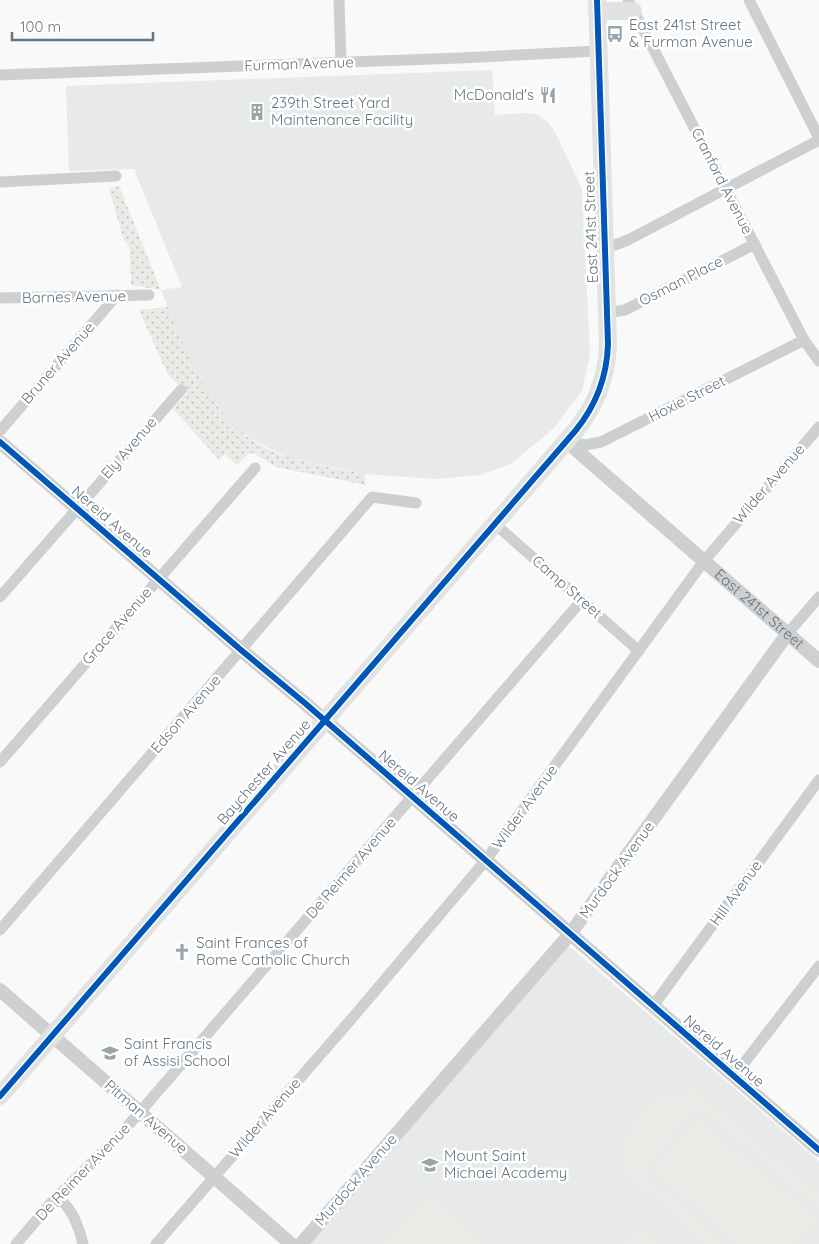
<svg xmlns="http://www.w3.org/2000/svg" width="819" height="1244" font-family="Quicksand,sans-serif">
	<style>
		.built { fill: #e8e9e9 }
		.grass { fill: url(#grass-dots) }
		.pitch { fill: #e8ebe6 }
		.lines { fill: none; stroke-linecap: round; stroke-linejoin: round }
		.minor { stroke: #cecfd0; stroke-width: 11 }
		.tertiary { stroke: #cecfd0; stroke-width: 14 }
		.primary { stroke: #e1e2e2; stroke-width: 18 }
		.cycleway-casing { stroke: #fff; stroke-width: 9 }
		.cycleway { stroke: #0057b8; stroke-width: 6 }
		.labels { text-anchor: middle; stroke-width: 5; stroke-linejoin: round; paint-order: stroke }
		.poi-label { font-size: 15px; fill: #657683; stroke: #fff; text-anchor: start }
		.street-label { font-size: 15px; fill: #657683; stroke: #fff }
	</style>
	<defs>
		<pattern id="grass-dots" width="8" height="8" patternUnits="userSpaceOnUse" patternTransform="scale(1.25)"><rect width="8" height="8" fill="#e8ebe6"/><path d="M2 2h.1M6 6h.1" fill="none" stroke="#c0c3c0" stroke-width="1.8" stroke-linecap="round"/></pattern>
	</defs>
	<rect width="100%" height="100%" fill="#f9f9f9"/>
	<!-- built -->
	<g class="built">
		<polygon points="492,70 495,115 525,113 536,114 548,122 555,132 582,189 590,355 582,391 554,428 512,463 481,475 435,479 365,474 289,458 258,443 236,428 208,394 191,364 161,290 182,287 134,169 69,171 66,86"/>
		<polygon points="568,945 819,1161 819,1244 309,1244"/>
	</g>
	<!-- grass -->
	<g class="grass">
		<polygon points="119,186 161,290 131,285 130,251 128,244 124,241 109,188"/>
		<path d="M168,307c25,62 51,130 122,151 25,7 50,11 75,16l1,11 -90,-18 -22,-14 -7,2 -10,10 -12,-11 -6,6 -46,-51 14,-16 -19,-18 -29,-65z"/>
	</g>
	<!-- pitch -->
	<g class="pitch">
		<polygon points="690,1086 819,1196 819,1209 704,1111 696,1108 643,1170 649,1179 725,1244 708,1244 620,1168 628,1158 627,1140 631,1124 646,1107 666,1096 681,1095"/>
		<polygon points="697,1118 816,1219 795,1244 740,1244 653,1171"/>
		<polygon points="431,1198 481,1244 384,1244"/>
		<polygon points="650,1234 662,1244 626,1244 633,1235"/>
	</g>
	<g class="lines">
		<!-- minor -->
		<g class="minor">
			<polyline points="339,0 341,62"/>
			<polyline points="628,0 804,340 819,361"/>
			<polyline points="749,0 819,138"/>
			<polyline points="0,75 460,58 598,51"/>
			<polyline points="0,182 116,176"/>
			<polyline points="604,246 615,245 628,240 819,140"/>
			<polyline points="0,298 149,295"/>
			<polyline points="607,313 625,310 755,244"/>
			<polyline points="0,431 117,295"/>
			<polyline points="568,442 585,445 601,442 804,340"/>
			<polyline points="495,524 639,651"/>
			<polyline points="0,597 181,390"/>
			<polyline points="788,633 819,597"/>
			<polyline points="0,762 255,468"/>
			<polyline points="0,930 372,497 416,503"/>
			<polyline points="653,1006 819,780"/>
			<polyline points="734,1076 819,966"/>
			<path d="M52,1202l10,-1c11,10 18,29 21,43"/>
			<polyline points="16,1244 52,1202 114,1141 140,1112 582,600"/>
			<polyline points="156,1244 354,1016 486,860 704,561 819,427"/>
		</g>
		<!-- tertiary -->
		<g class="tertiary">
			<path id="s1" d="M566,441l253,220"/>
			<polyline points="0,442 241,650 306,704 819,1150"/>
			<polyline points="0,990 291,1244"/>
			<polyline points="301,1244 570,934 788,633"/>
		</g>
		<!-- primary -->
		<g class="primary">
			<polyline points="597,11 633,11"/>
			<path d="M0,1096l576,-666c21,-26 31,-53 32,-86l-11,-344"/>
		</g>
		<!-- cycleway casing -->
		<g class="cycleway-casing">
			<g id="cycleway">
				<polyline points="0,442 241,650 306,704 819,1150"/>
				<path d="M0,1096l576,-666c21,-26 31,-53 32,-86l-11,-344"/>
			</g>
		</g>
		<!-- cycleway -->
		<use href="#cycleway" class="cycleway"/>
	</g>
	<!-- icons -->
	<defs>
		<g id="bus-bare" transform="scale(1.35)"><path d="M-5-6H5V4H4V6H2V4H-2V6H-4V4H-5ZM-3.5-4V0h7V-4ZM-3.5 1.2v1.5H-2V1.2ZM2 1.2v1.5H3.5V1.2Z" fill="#99a4ac" stroke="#fff" stroke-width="2.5" paint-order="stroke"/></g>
		<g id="restaurant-bare" transform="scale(1.35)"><path d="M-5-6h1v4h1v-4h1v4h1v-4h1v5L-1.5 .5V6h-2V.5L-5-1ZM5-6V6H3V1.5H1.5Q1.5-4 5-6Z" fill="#99a4ac" stroke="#fff" stroke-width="2.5" paint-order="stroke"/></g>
		<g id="building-bare" transform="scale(1.35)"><path d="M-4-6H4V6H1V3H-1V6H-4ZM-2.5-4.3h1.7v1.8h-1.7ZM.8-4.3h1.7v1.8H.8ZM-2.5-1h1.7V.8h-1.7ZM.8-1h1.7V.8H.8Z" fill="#99a4ac" stroke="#fff" stroke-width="2.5" paint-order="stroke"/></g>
		<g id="church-bare" transform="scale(1.35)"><path d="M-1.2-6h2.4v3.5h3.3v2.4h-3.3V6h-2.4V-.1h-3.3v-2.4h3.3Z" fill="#99a4ac" stroke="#fff" stroke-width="2.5" paint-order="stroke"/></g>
		<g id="school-bare" transform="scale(1.35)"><path d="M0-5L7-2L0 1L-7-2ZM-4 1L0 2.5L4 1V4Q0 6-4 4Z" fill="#99a4ac" stroke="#fff" stroke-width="2.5" paint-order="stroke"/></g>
	</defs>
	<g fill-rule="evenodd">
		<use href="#bus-bare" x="615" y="34"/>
		<use href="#restaurant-bare" x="548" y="95"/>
		<use href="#building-bare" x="257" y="112"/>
		<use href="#church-bare" x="182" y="952"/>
		<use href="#school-bare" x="110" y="1053"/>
		<use href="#school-bare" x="430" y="1165"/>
	</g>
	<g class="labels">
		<!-- poi labels -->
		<g class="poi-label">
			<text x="629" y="30">East 241st Street<tspan x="629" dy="17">&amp; Furman Avenue</tspan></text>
			<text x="534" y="100" text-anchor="end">McDonald's</text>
			<text x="271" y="108">239th Street Yard<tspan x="271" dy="17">Maintenance Facility</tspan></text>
			<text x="196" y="948">Saint Frances of<tspan x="196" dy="17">Rome Catholic Church</tspan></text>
			<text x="124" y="1049">Saint Francis<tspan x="124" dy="17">of Assisi School</tspan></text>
			<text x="444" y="1161">Mount Saint<tspan x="444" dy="17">Michael Academy</tspan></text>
		</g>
		<!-- street labels -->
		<g class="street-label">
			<text transform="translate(299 64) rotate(-2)" y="5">Furman Avenue</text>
			<text transform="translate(722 181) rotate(63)" y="5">Cranford Avenue</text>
			<text transform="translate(591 227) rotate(-92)" y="5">East 241st Street</text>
			<text transform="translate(681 281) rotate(-27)" y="5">Osman Place</text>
			<text transform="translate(74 297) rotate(-1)" y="5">Barnes Avenue</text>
			<text transform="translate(58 363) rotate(-49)" y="5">Bruner Avenue</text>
			<text transform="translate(687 399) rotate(-27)" y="5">Hoxie Street</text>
			<text transform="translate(129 448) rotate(-49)" y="5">Ely Avenue</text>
			<text transform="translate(769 484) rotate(-49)" y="5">Wilder Avenue</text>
			<text transform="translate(112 522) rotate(41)" y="5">Nereid Avenue</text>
			<text transform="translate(567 587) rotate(41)" y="5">Camp Street</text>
			<text dy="5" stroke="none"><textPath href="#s1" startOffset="256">East 241st Street</textPath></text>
			<text transform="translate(117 626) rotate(-49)" y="5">Grace Avenue</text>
			<text transform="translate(186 714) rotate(-49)" y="5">Edson Avenue</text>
			<text transform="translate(264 772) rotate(-49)" y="5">Baychester Avenue</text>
			<text transform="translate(419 786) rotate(41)" y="5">Nereid Avenue</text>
			<text transform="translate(525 807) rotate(-54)" y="5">Wilder Avenue</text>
			<text transform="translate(351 868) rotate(-49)" y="5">De Reimer Avenue</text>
			<text transform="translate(617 870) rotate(-54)" y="5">Murdock Avenue</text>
			<text transform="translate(736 893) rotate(-54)" y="5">Hill Avenue</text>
			<text transform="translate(724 1051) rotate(41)" y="5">Nereid Avenue</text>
			<text transform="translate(146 1117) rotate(41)" y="5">Pitman Avenue</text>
			<text transform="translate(265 1118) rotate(-49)" y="5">Wilder Avenue</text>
			<text transform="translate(83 1172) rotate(-46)" y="5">De Reimer Avenue</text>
			<text transform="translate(356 1180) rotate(-49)" y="5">Murdock Avenue</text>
		</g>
	</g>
	<!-- scale -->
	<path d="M12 32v8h141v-8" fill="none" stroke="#657683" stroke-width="2.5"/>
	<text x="20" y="32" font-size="15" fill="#657683" stroke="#ffffff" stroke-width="4" paint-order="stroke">100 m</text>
</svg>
